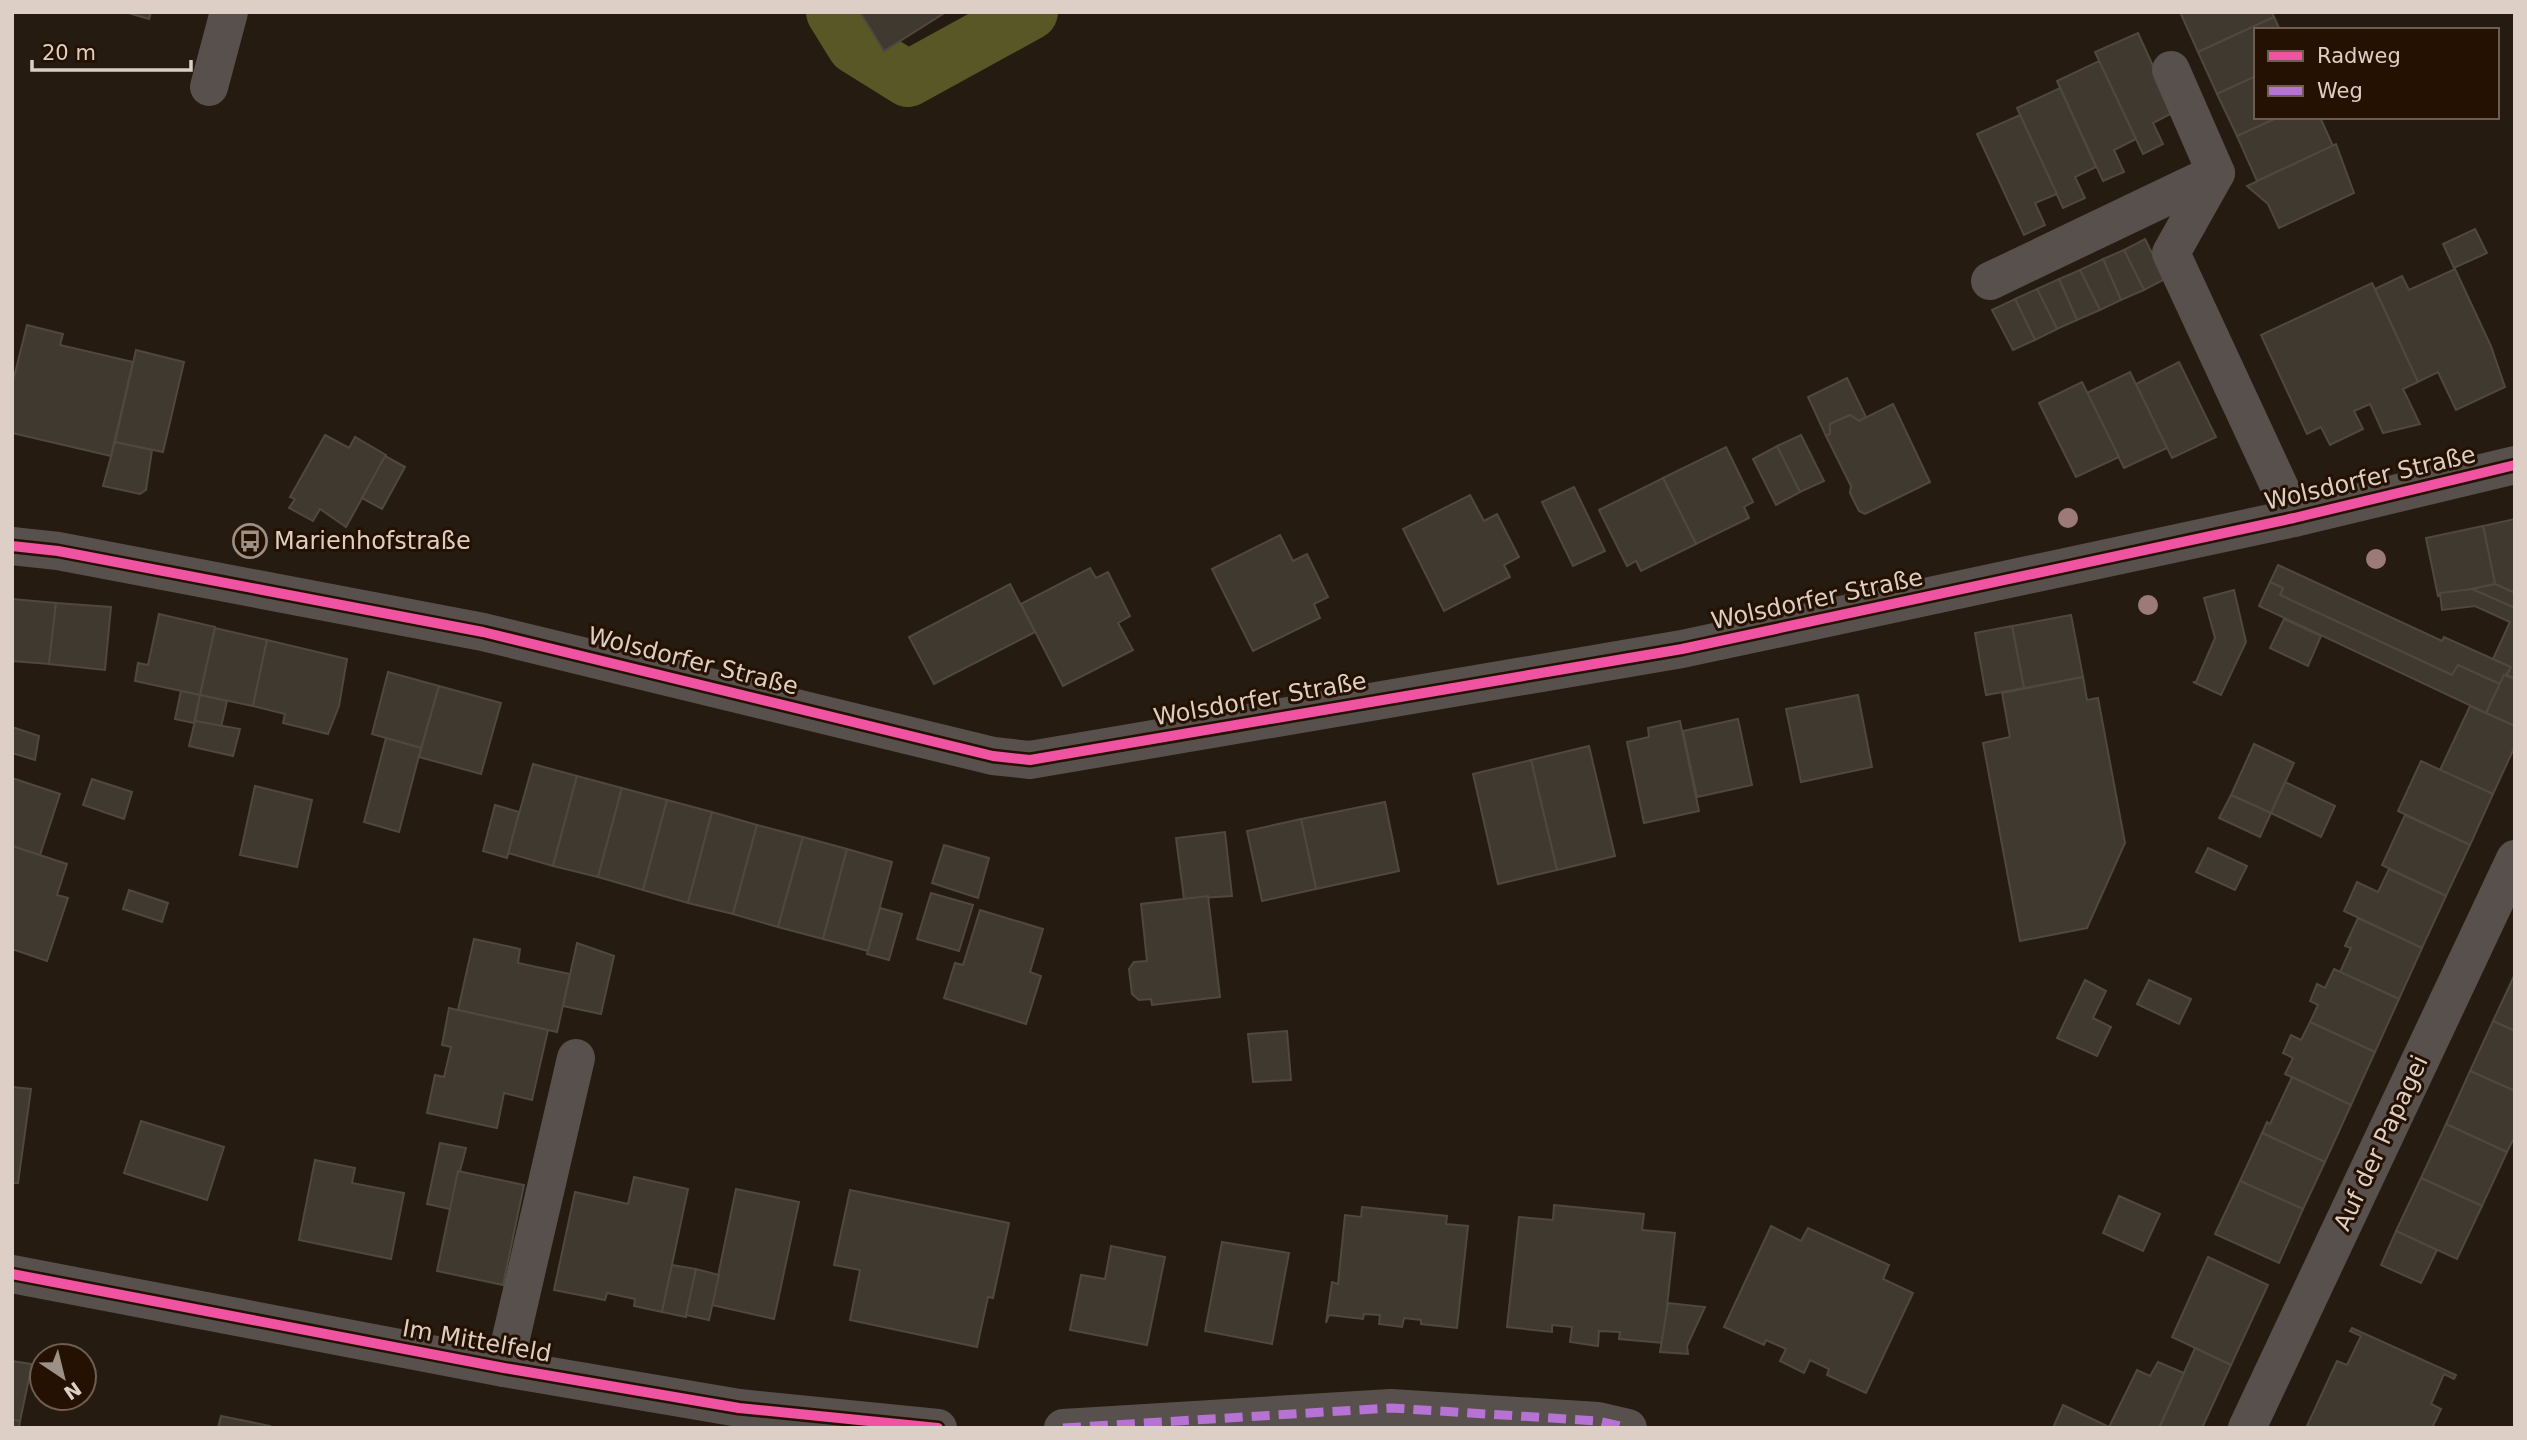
<svg xmlns="http://www.w3.org/2000/svg" width="2527" height="1440" font-family="'DejaVu Sans',sans-serif">
	<style>
		.lines { fill: none; stroke-linecap: round; stroke-linejoin: round }
		.canal { stroke: #5a5727; stroke-width: 56 }
		.building { fill: #403930; stroke: #50483e; stroke-width: 2 }
		.minor { stroke: #58504c; stroke-width: 38 }
		.quiet { stroke: #b673d3; stroke-width: 9; stroke-dasharray: 18 9; stroke-linecap: butt }
		.cycleway-casing { stroke: #241102; stroke-width: 15 }
		.cycleway { stroke: #f153a3; stroke-width: 10 }
		.tree { fill: #9c7a78 }
		.labels { text-anchor: middle; stroke-width: 6; stroke-linejoin: round; paint-order: stroke }
		.street-label { font-size: 24px; fill: #ddcfc5; stroke: #241102 }
		.poi-label { font-size: 24px; fill: #ddcfc5; stroke: #241102; text-anchor: start }
	</style>
	<rect width="100%" height="100%" fill="#261b11"/>
	<g class="lines">
		<!-- canal -->
		<polyline class="canal" points="834,12 855,46 908,79 1030,12"/>
	</g>
	<!-- building -->
	<g class="building">
		<polygon points="125,12 151,12 149,19"/>
		<polygon points="860,12 946,12 884,51"/>
		<polygon points="2180,12 2272,12 2274,17 2198,52"/>
		<polygon points="2274,17 2280,30 2256,30 2256,76 2217,94 2198,52"/>
		<polygon points="2138,33 2174,112 2153,123 2163,144 2143,154 2095,52"/>
		<polygon points="2099,61 2136,139 2114,150 2124,172 2103,181 2057,81"/>
		<polygon points="2256,76 2256,117 2279,117 2237,136 2217,94"/>
		<polygon points="2060,88 2096,167 2075,177 2085,198 2063,208 2017,108"/>
		<polygon points="2020,115 2057,194 2035,203 2045,225 2024,235 1977,134"/>
		<polygon points="2279,117 2320,117 2333,146 2257,181 2237,136"/>
		<polygon points="2336,144 2354,193 2279,228 2268,204 2247,186"/>
		<polygon points="2475,229 2487,253 2454,268 2443,244"/>
		<polygon points="2145,239 2165,279 2144,290 2124,250"/>
		<polygon points="2124,250 2144,290 2121,300 2103,259"/>
		<polygon points="2103,259 2121,300 2100,310 2080,270"/>
		<polygon points="2455,269 2491,346 2505,387 2456,410 2438,372 2418,382 2375,289 2402,276 2409,290"/>
		<polygon points="2080,270 2100,310 2077,320 2059,279"/>
		<polygon points="2059,279 2077,320 2057,329 2037,289"/>
		<polygon points="2372,283 2418,382 2403,389 2420,424 2383,433 2370,404 2354,411 2363,429 2330,445 2321,427 2307,434 2261,335"/>
		<polygon points="2037,289 2057,329 2035,340 2015,299"/>
		<polygon points="2015,299 2035,340 2013,350 1992,310"/>
		<polygon points="27,325 63,334 60,345 133,362 111,456 12,433 12,385"/>
		<polygon points="136,350 184,362 163,452 115,442"/>
		<polygon points="2179,362 2216,437 2172,458 2136,384"/>
		<polygon points="2130,372 2167,448 2124,468 2087,393"/>
		<polygon points="1847,378 1866,417 1859,421 1850,415 1830,424 1830,434 1826,436 1808,397"/>
		<polygon points="2082,382 2119,457 2076,477 2039,403"/>
		<polygon points="1893,404 1930,482 1865,514 1859,511 1850,493 1851,486 1826,436 1830,434 1830,424 1850,415 1859,421"/>
		<polygon points="325,435 349,448 355,437 386,455 346,527 320,509 313,521 289,508 295,499 290,497"/>
		<polygon points="1801,435 1824,481 1800,492 1777,446"/>
		<polygon points="115,442 152,450 146,490 140,494 103,486"/>
		<polygon points="1777,446 1800,492 1776,505 1753,459"/>
		<polygon points="1726,447 1753,502 1744,507 1749,518 1696,544 1663,478"/>
		<polygon points="385,456 405,467 382,509 362,498"/>
		<polygon points="1663,478 1696,544 1641,571 1636,561 1627,566 1599,510"/>
		<polygon points="1574,487 1605,551 1573,566 1542,502"/>
		<polygon points="1470,495 1484,521 1497,514 1519,557 1504,565 1510,577 1444,611 1403,529"/>
		<polygon points="2515,519 2515,593 2495,584 2483,526"/>
		<polygon points="2483,526 2495,584 2438,596 2426,538"/>
		<polygon points="1280,535 1293,561 1307,554 1328,597 1314,604 1320,618 1253,651 1212,569"/>
		<polygon points="2278,565 2442,641 2444,637 2511,667 2500,684 2458,665 2452,675 2280,595 2283,588 2270,582"/>
		<polygon points="1090,568 1096,578 1108,572 1130,616 1118,623 1133,650 1063,686 1021,604"/>
		<polygon points="2270,582 2283,588 2280,595 2452,675 2458,665 2500,684 2486,713 2259,606"/>
		<polygon points="1010,584 1035,632 934,684 909,637"/>
		<polygon points="2495,584 2515,593 2515,608 2472,589"/>
		<polygon points="2472,589 2515,608 2515,679 2507,675 2511,667 2493,659 2510,622 2475,606 2442,610 2440,593"/>
		<polygon points="2234,590 2246,642 2221,695 2193,682 2196,682 2215,638 2204,598"/>
		<polygon points="12,599 56,603 49,664 12,661"/>
		<polygon points="56,603 111,607 105,670 49,664"/>
		<polygon points="159,614 215,627 200,695 135,681 138,663 148,665"/>
		<polygon points="2071,615 2083,677 2024,688 2012,626"/>
		<polygon points="2284,619 2321,636 2308,666 2270,648"/>
		<polygon points="2012,626 2024,688 1986,695 1975,633"/>
		<polygon points="215,628 267,640 253,706 200,695"/>
		<polygon points="267,640 347,659 339,706 328,734 283,723 285,714 253,706"/>
		<polygon points="388,672 439,686 421,748 372,734"/>
		<polygon points="2504,675 2515,679 2515,726 2486,713"/>
		<polygon points="2083,677 2087,700 2098,698 2125,843 2087,928 2020,941 1983,743 2010,737 2002,693"/>
		<polygon points="439,686 501,703 481,774 419,757"/>
		<polygon points="181,691 200,695 194,723 175,719"/>
		<polygon points="200,695 227,701 221,727 195,721"/>
		<polygon points="1858,695 1872,767 1801,782 1786,709"/>
		<polygon points="2470,706 2515,726 2515,746 2493,794 2440,770"/>
		<polygon points="1738,719 1752,785 1697,797 1683,731"/>
		<polygon points="195,721 240,729 233,756 189,746"/>
		<polygon points="1680,721 1699,811 1644,823 1627,742 1649,737 1648,728"/>
		<polygon points="12,727 39,736 35,760 12,753"/>
		<polygon points="386,738 421,748 399,832 364,822"/>
		<polygon points="2254,744 2294,763 2271,813 2231,795"/>
		<polygon points="1589,746 1615,856 1557,870 1531,760"/>
		<polygon points="1531,760 1557,870 1498,884 1473,774"/>
		<polygon points="2421,761 2493,794 2470,845 2398,811"/>
		<polygon points="533,764 577,776 553,866 508,853"/>
		<polygon points="577,776 622,788 598,877 553,866"/>
		<polygon points="12,778 60,794 40,855 12,846"/>
		<polygon points="92,779 132,792 124,819 83,805"/>
		<polygon points="2285,782 2335,806 2321,837 2271,813"/>
		<polygon points="255,786 312,800 297,867 240,855"/>
		<polygon points="622,788 667,800 643,890 598,877"/>
		<polygon points="2231,795 2271,813 2260,837 2219,818"/>
		<polygon points="667,800 712,812 688,903 643,890"/>
		<polygon points="1385,802 1399,871 1316,889 1301,819"/>
		<polygon points="495,805 519,812 507,858 483,851"/>
		<polygon points="712,812 757,825 733,914 688,903"/>
		<polygon points="2405,815 2470,845 2446,896 2382,865"/>
		<polygon points="1301,819 1316,889 1262,901 1247,831"/>
		<polygon points="757,825 803,837 778,927 733,914"/>
		<polygon points="1225,832 1232,896 1184,899 1176,838"/>
		<polygon points="803,837 847,849 823,939 778,927"/>
		<polygon points="944,845 989,858 978,898 932,883"/>
		<polygon points="12,846 67,864 57,895 68,898 47,961 12,949"/>
		<polygon points="2208,848 2247,866 2235,890 2196,872"/>
		<polygon points="847,849 892,862 868,951 823,939"/>
		<polygon points="2389,869 2446,896 2422,948 2344,911 2357,882 2378,892"/>
		<polygon points="129,890 168,903 162,922 123,909"/>
		<polygon points="931,893 973,905 959,951 917,939"/>
		<polygon points="1208,896 1220,997 1152,1005 1151,999 1139,1000 1132,994 1129,969 1134,962 1147,961 1141,904"/>
		<polygon points="880,908 902,914 889,960 867,954"/>
		<polygon points="980,910 1043,929 1030,972 1041,976 1026,1024 944,998 955,963 963,965"/>
		<polygon points="2358,918 2422,948 2399,999 2340,972 2351,948 2345,946"/>
		<polygon points="474,939 520,949 518,963 570,974 557,1032 458,1010"/>
		<polygon points="577,943 614,956 601,1014 563,1006"/>
		<polygon points="2334,969 2399,999 2375,1052 2310,1022 2318,1005 2310,1001 2317,984 2325,988"/>
		<polygon points="2515,974 2515,1031 2493,1021"/>
		<polygon points="2085,980 2106,991 2093,1018 2111,1027 2097,1056 2057,1038"/>
		<polygon points="2149,980 2191,999 2179,1024 2137,1004"/>
		<polygon points="449,1008 548,1030 532,1100 504,1093 497,1128 427,1113 435,1075 444,1077 451,1047 442,1045"/>
		<polygon points="2493,1021 2515,1031 2515,1091 2470,1071"/>
		<polygon points="2310,1022 2375,1052 2351,1105 2285,1074 2293,1058 2283,1053 2291,1035 2301,1040"/>
		<polygon points="1287,1031 1291,1080 1253,1082 1248,1034"/>
		<polygon points="2470,1071 2515,1091 2515,1136 2507,1152 2446,1124"/>
		<polygon points="2292,1077 2351,1105 2325,1162 2262,1133 2267,1122 2270,1124"/>
		<polygon points="12,1087 31,1089 18,1183 12,1183"/>
		<polygon points="141,1121 224,1147 207,1200 124,1173"/>
		<polygon points="2446,1124 2507,1152 2482,1206 2421,1178"/>
		<polygon points="2262,1133 2325,1162 2303,1209 2240,1181"/>
		<polygon points="440,1143 466,1148 450,1209 427,1204"/>
		<polygon points="315,1160 355,1168 352,1183 404,1193 391,1259 299,1240"/>
		<polygon points="458,1171 524,1185 503,1285 437,1271"/>
		<polygon points="634,1177 688,1189 662,1312 634,1306 635,1299 607,1293 605,1300 554,1290 575,1192 628,1204"/>
		<polygon points="2421,1178 2482,1206 2457,1259 2396,1231"/>
		<polygon points="2240,1181 2303,1209 2279,1263 2215,1234"/>
		<polygon points="736,1189 799,1202 774,1319 712,1305"/>
		<polygon points="850,1190 1009,1223 993,1298 988,1297 977,1347 850,1320 860,1270 834,1265"/>
		<polygon points="2119,1196 2160,1214 2143,1251 2103,1233"/>
		<polygon points="1554,1205 1644,1214 1642,1230 1675,1233 1663,1343 1619,1339 1620,1332 1599,1331 1598,1346 1570,1342 1572,1327 1552,1325 1552,1332 1507,1327 1519,1217 1553,1220"/>
		<polygon points="1362,1207 1447,1216 1446,1224 1468,1226 1457,1328 1421,1324 1421,1320 1404,1318 1402,1327 1379,1324 1380,1315 1364,1314 1363,1319 1329,1315 1326,1323 1332,1282 1338,1284 1345,1215 1361,1217"/>
		<polygon points="1771,1226 1801,1241 1808,1228 1889,1265 1883,1279 1913,1293 1866,1393 1827,1375 1829,1369 1810,1360 1804,1373 1780,1361 1786,1349 1766,1340 1764,1345 1724,1327"/>
		<polygon points="2396,1231 2437,1250 2421,1283 2381,1265"/>
		<polygon points="1222,1242 1289,1253 1272,1344 1205,1331"/>
		<polygon points="1111,1246 1165,1257 1147,1345 1070,1330 1081,1275 1105,1279"/>
		<polygon points="2208,1257 2268,1285 2231,1365 2172,1337"/>
		<polygon points="672,1265 696,1269 686,1317 662,1312"/>
		<polygon points="696,1269 719,1275 709,1320 686,1315"/>
		<polygon points="1668,1303 1705,1307 1687,1346 1688,1354 1660,1352"/>
		<polygon points="2352,1328 2456,1375 2454,1379 2444,1374 2431,1404 2441,1409 2432,1428 2306,1428 2337,1361 2347,1365 2361,1336 2350,1331"/>
		<polygon points="2195,1348 2231,1365 2202,1428 2159,1428"/>
		<polygon points="12,1361 32,1364 20,1421 12,1420"/>
		<polygon points="2158,1362 2184,1373 2159,1428 2109,1427 2137,1370 2150,1376"/>
		<polygon points="2063,1405 2109,1427 2111,1428 2053,1428"/>
		<polygon points="221,1416 270,1426 269,1428 218,1428"/>
		<polygon points="12,1420 20,1421 19,1428 12,1428"/>
	</g>
	<g class="lines">
		<!-- minor -->
		<g class="minor">
			<polyline points="2171,70 2216,173 2171,253 2294,518"/>
			<polyline points="209,87 229,12"/>
			<polyline points="1990,281 2216,173"/>
			<polyline points="12,546 58,551 483,632 993,756 1030,760 1682,649 2294,518 2515,465"/>
			<polyline points="12,1274 504,1368 739,1408 938,1428"/>
			<polyline points="504,1368 576,1058"/>
			<polyline points="1063,1428 1391,1408 1598,1421 1628,1428"/>
			<polyline points="2247,1428 2515,859"/>
		</g>
		<!-- quiet -->
		<polyline class="quiet" points="1063,1428 1391,1408 1598,1421 1628,1428"/>
		<!-- cycleway casing -->
		<g class="cycleway-casing">
			<g id="cycleway">
				<polyline points="12,546 58,551 483,632 993,756 1030,760 1682,649 2294,518 2515,465"/>
				<polyline points="12,1274 504,1368 739,1408 938,1428"/>
			</g>
		</g>
		<!-- cycleway -->
		<use href="#cycleway" class="cycleway"/>
	</g>
	<!-- trees -->
	<g class="tree">
		<circle cx="2068" cy="518" r="10"/>
		<circle cx="2376" cy="559" r="10"/>
		<circle cx="2148" cy="605" r="10"/>
	</g>
	<!-- icons -->
	<defs>
		<g id="bus-ring" transform="scale(1.75)"><circle r="9.5" fill="#241102" stroke="#9d9086" stroke-width="1.5"/><path d="M-5-6H5V4H4V6H2V4H-2V6H-4V4H-5ZM-3.5-4V0h7V-4ZM-3.5 1.2v1.5H-2V1.2ZM2 1.2v1.5H3.5V1.2Z" fill="#9d9086"/></g>
	</defs>
	<g fill-rule="evenodd">
		<use href="#bus-ring" x="250" y="541"/>
	</g>
	<g class="labels">
		<!-- street labels -->
		<g class="street-label">
			<text transform="translate(2370 478) rotate(-13)" y="8">Wolsdorfer Straße</text>
			<text transform="translate(1817 599) rotate(-12)" y="8">Wolsdorfer Straße</text>
			<text transform="translate(693 661) rotate(14)" y="8">Wolsdorfer Straße</text>
			<text transform="translate(1260 699) rotate(-10)" y="8">Wolsdorfer Straße</text>
			<text transform="translate(2381 1143) rotate(-65)" y="8">Auf der Papagei</text>
			<text transform="translate(477 1341) rotate(10)" y="8">Im Mittelfeld</text>
		</g>
		<!-- poi labels -->
		<g class="poi-label">
			<text x="274" y="549">Marienhofstraße</text>
		</g>
	</g>
	<!-- border -->
	<rect width="2527" height="1440" fill="none" stroke="#ddcfc5" stroke-width="28"/>
	<!-- legend -->
	<rect x="2254" y="28" width="245" height="91" fill="#241102" stroke="#6e5d50" stroke-width="2"/>
	<rect x="2268" y="51" width="35" height="10" fill="#f153a3" stroke="#6e5d50" stroke-width="2"/>
	<text x="2317" y="63" font-size="21" fill="#ddcfc5">Radweg</text>
	<rect x="2268" y="86" width="35" height="10" fill="#b673d3" stroke="#6e5d50" stroke-width="2"/>
	<text x="2317" y="98" font-size="21" fill="#ddcfc5">Weg</text>
	<!-- north arrow -->
	<g transform="translate(63 1377) rotate(145)"><circle r="33" fill="#241102" stroke="#6e5d50" stroke-width="2"/>
	<path d="M0-5L12 26L0 18L-12 26Z" fill="#9d9086"/>
	<text y="-10" font-size="19" font-weight="bold" text-anchor="middle" fill="#ddcfc5">N</text>
	</g>
	<!-- scale -->
	<path d="M32 60v10h159v-10" fill="none" stroke="#ddcfc5" stroke-width="3.5"/>
	<text x="42" y="60" font-size="21" fill="#ddcfc5" stroke="#241102" stroke-width="5" paint-order="stroke">20 m</text>
</svg>
